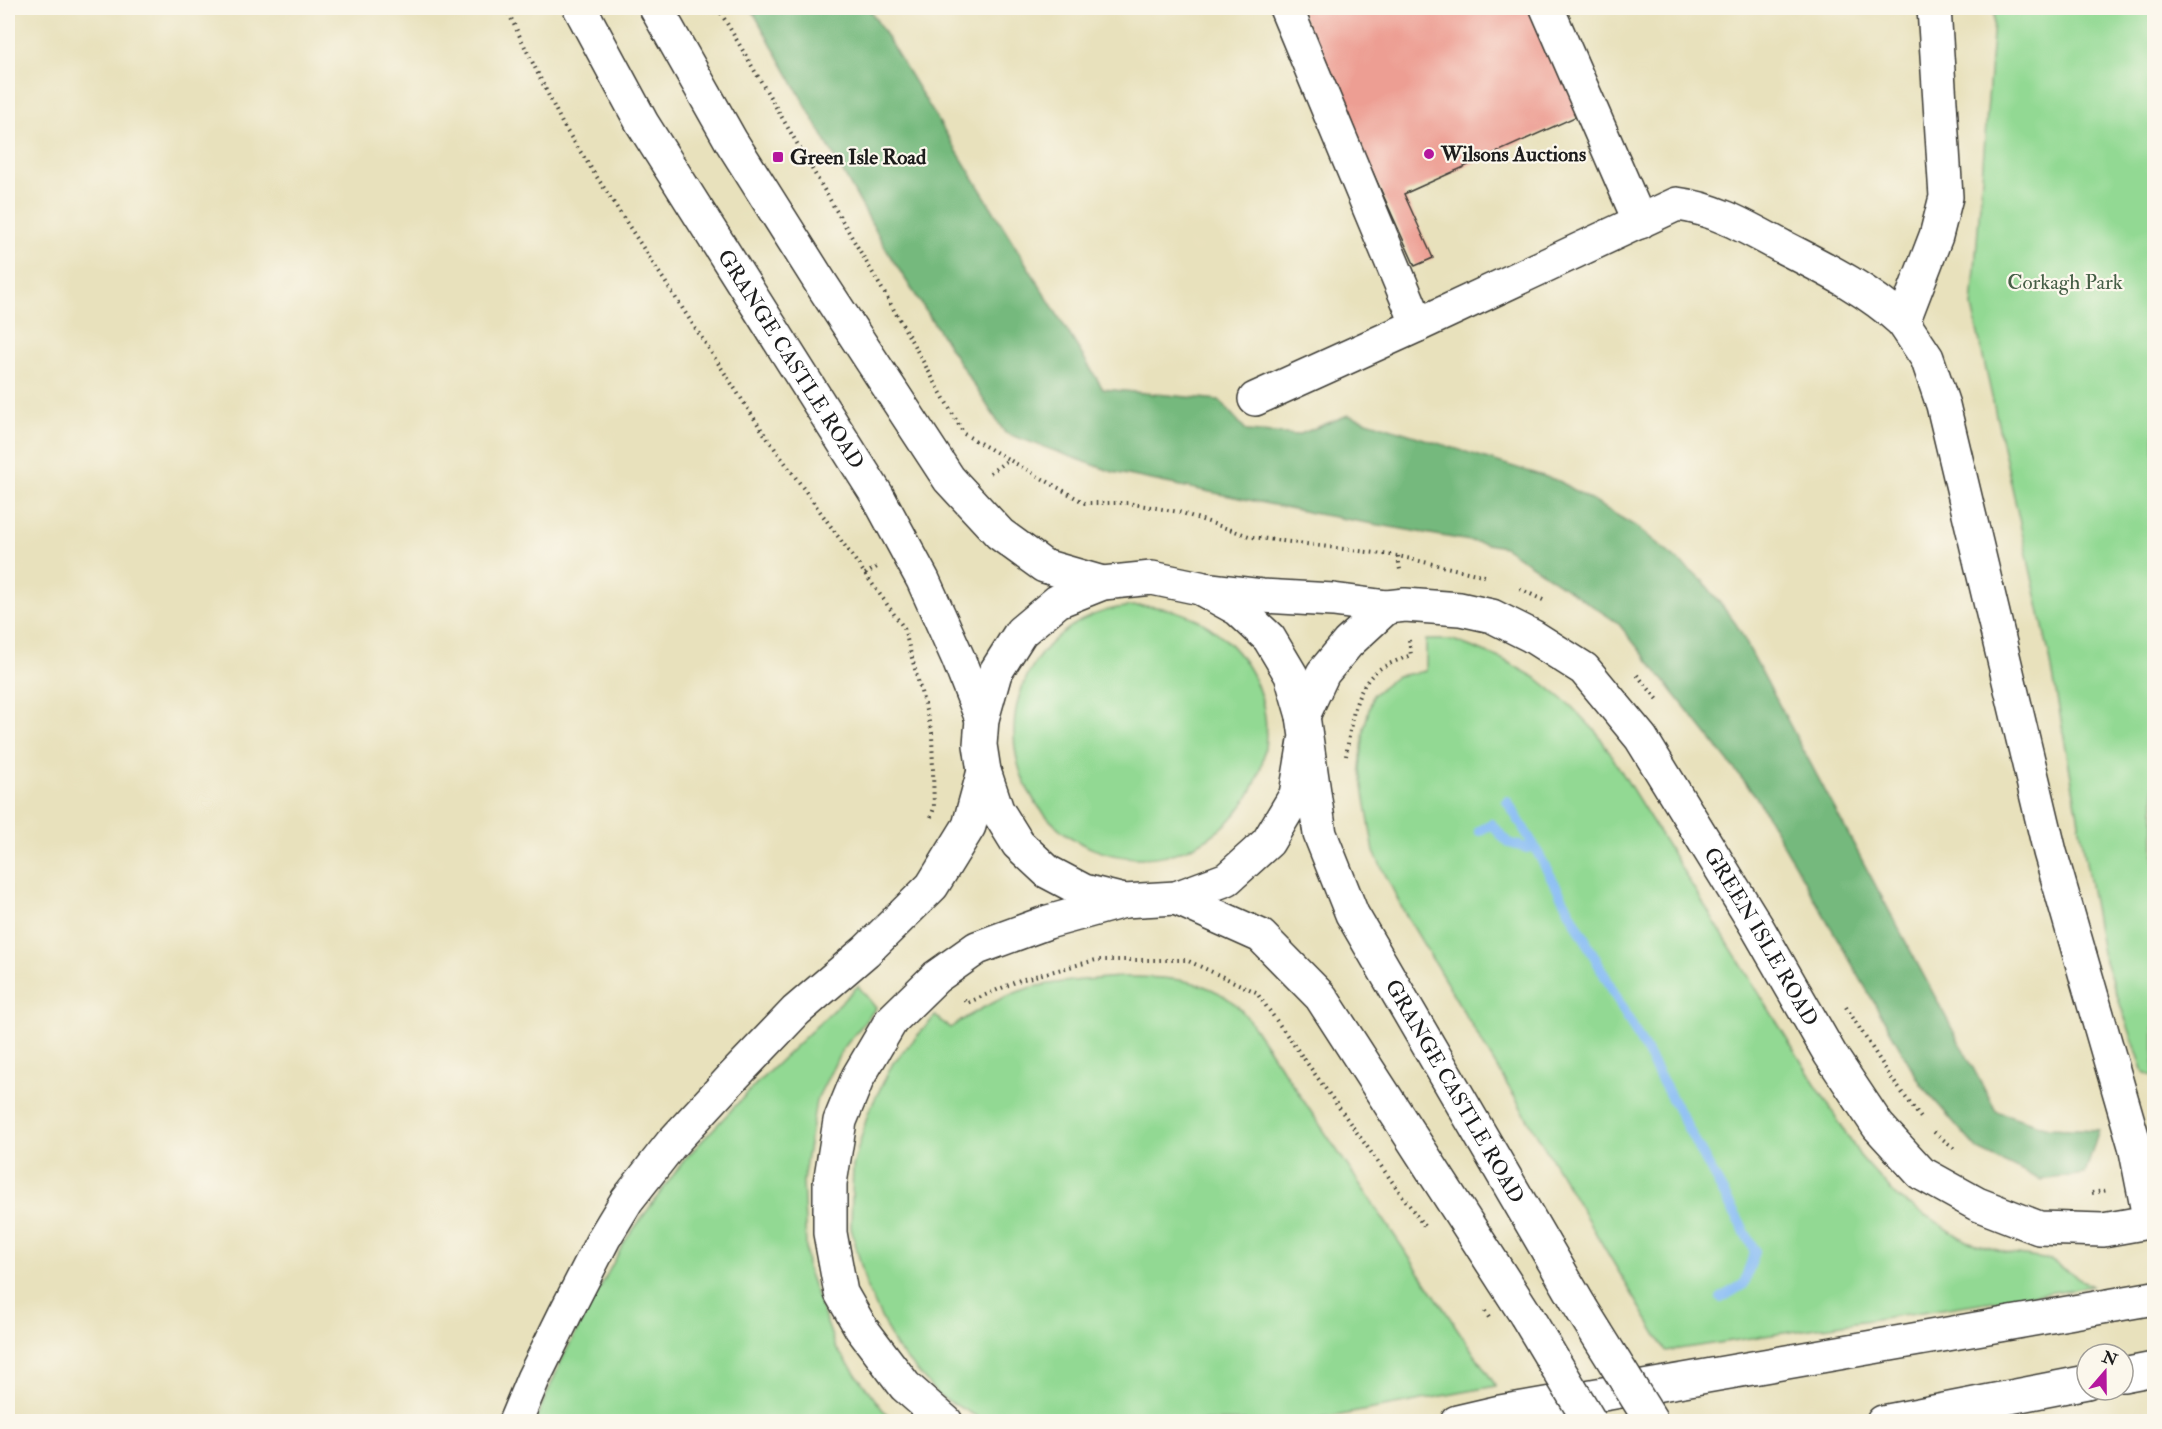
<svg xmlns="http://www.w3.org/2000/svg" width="2162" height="1429" font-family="'IM FELL Double Pica',serif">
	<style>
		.green { fill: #92d993; stroke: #577a58; stroke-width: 1.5 }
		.forest { fill: #75b97d; stroke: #486a4c; stroke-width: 1.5 }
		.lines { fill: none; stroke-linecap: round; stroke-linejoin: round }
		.stream { stroke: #85bbf4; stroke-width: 10 }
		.building { fill: #ed9e93 }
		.minor-casing { stroke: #3b3a34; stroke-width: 36 }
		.major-casing { stroke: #3b3a34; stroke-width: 36 }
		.highway-casing { stroke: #3b3a34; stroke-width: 36 }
		.path { stroke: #3b3a34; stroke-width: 4; stroke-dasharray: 1.5 4.5; stroke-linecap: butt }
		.minor { stroke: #fff; stroke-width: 33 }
		.major { stroke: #fff; stroke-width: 33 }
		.highway { stroke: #fff; stroke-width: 33 }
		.major-bridge-casing { stroke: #3b3a34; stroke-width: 36; stroke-linecap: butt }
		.path-bridge { stroke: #3b3a34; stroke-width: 4; stroke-dasharray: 1.5 4.5; stroke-linecap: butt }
		.major-bridge { stroke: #fff; stroke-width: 33 }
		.poi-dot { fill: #b5179e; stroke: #fbf7ec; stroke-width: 2 }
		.labels { text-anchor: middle; stroke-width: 4.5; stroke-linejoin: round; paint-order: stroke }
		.poi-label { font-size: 21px; font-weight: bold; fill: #1c1c1c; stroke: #fbf7ec; text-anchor: start }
		.park-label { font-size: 21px; fill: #455e46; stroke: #fbf7ec }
		.street-label { font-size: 21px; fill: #1c1c1c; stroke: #fbf7ec }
	</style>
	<rect width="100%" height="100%" fill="#fbf7ec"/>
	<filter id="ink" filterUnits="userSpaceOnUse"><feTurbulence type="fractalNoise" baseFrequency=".0167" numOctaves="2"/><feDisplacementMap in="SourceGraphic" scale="12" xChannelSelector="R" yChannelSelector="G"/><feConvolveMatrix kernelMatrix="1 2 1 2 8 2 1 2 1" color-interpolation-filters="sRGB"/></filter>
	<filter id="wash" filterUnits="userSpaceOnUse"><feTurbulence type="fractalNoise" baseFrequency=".008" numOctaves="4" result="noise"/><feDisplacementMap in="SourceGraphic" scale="24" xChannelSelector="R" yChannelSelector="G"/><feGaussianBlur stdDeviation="1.35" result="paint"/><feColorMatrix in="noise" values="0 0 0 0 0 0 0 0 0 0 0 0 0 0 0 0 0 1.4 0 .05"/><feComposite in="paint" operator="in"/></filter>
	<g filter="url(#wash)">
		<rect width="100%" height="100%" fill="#e8e1bc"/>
		<!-- green -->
		<g class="green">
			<polygon points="1995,8 2154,8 2154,1078 2144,1072 2102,953 2051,663 1972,307"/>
			<circle cx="1140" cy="732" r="126"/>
			<polygon points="1426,640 1453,640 1502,659 1538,679 1571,706 1598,734 1860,1156 1897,1197 1966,1241 2012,1254 2050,1260 2092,1286 1666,1351 1403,910 1374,852 1360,769 1364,728 1373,695 1397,676 1426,671"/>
			<path d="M1118,977c41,0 86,-1 118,28 11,9 19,25 28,37l232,344 -187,35h-324l-46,-25 -44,-50 -28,-58 -16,-60 2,-62 15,-53 25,-50 42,-47 15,12c22,-15 45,-28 70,-37 26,-10 70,-11 98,-14z"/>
			<polygon points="858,986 876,1008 842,1050 816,1101 803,1181 807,1268 836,1348 886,1414 896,1421 535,1421 564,1355 625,1241 685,1159 756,1084"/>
		</g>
		<!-- forest -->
		<polygon class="forest" points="751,8 869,8 1103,389 1219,400 1247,431 1298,435 1348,415 1559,481 1637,527 1703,581 1736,624 1996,1111 2048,1128 2099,1130 2085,1174 2040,1180 1978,1150 1922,1086 1755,795 1618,623 1504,547 1317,514 1113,472 1005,433 889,254"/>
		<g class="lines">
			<!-- stream -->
			<g class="stream">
				<polyline points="1507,801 1533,844 1755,1251 1744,1284 1721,1298"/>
				<polyline points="1479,831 1491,824 1509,843 1527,848 1533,844"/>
			</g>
		</g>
		<g id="blocks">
			<!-- building -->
			<polygon class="building" points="1299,8 1536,8 1584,113 1404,194 1433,258 1415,266"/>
		</g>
	</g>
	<g filter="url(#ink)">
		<use href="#blocks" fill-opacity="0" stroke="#3b3a34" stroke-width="1.5"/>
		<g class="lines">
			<!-- minor casing -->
			<g class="minor-casing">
				<g id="minor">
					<polyline points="1286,8 1418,325"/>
					<polyline points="1547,8 1640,222"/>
					<polyline points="1934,8 1946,197 1936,236 1903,322 1927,358 1943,405 2050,852 2135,1146 2150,1222"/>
					<path d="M1255,399l163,-74 259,-121c40,5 72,25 106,43 43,22 84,42 120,75"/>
					<path id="s1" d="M1202,589l60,7 71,4 54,7 18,-2 55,4 32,7 40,20 52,33 57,69 116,189 73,127 48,72 43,47 56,31 62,24 64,2 51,-9"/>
					<polyline points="1303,716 1323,673 1348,643 1387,607"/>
				</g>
			</g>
			<!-- major casing -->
			<g class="major-casing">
				<g id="major">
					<path id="s2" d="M580,8l62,115 235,372 46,85 35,78 24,61"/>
					<polyline points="656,8 731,141 822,285 949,479 1000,534 1044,566 1103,583"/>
					<path id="s3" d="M1305,741l-9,54 -28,47 -41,37 -51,19 -52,3 -40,-10 -36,-19 -30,-28 -21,-34 -13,-39 -4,-26 2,-26 13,-46 26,-41 37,-31 45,-18 49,-5 48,10 38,21 31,29 22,37 12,41 17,118 32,80 229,394"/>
					<polyline points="1176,898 1261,936 1321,997 1526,1315"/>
				</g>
			</g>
			<!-- highway casing -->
			<g class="highway-casing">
				<g id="highway">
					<polyline points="2123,1375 2154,1369"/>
					<polyline points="515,1422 533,1379 565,1314 604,1238 627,1200 671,1144 731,1079 796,1011 866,951 932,886 969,826 984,771"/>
					<polyline points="946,1422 905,1386 861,1328 841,1293 830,1233 830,1183 840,1121 858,1077 891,1021 936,977 977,948 1048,922 1124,901"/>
					<polyline points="1457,1422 1500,1412 2154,1298"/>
					<polyline points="1883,1422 2087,1382"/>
				</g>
			</g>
			<!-- path -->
			<g class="path">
				<polyline points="506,8 563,125 765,435 904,628 932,733 934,808 931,817"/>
				<polyline points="718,8 885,294 964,434 1085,503 1128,503 1179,512 1252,537 1398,556 1485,576"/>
				<polyline points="990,473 1008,460"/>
				<polyline points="1398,556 1400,570"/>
				<polyline points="865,574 877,567"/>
				<polyline points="1520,589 1543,600"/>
				<polyline points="1637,675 1659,701"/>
				<path d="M1346,756c5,-29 7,-70 35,-88 9,-5 20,-9 30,-13l-2,-15"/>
				<polyline points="964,1000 967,1003 1020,980 1096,960 1186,960 1256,992 1424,1226"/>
				<polyline points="1846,1007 1892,1079 1921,1118"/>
				<polyline points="1934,1132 1956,1150"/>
				<polyline points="2092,1193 2108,1190"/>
			</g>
			<!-- minor -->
			<use href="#minor" class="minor"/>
			<!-- major -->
			<use href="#major" class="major"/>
			<!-- highway -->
			<use href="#highway" class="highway"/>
			<!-- major-bridge casing -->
			<g class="major-bridge-casing">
				<g id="major-bridge">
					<polyline points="1581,1308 1652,1422"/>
					<polyline points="1526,1315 1590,1422"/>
				</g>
			</g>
			<!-- path-bridge -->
			<polyline class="path-bridge" points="1485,1311 1491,1321"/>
			<!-- major-bridge -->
			<use href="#major-bridge" class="major-bridge"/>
		</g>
	</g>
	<!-- markers -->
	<g class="poi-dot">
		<circle cx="1429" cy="154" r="6"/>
		<rect x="772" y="151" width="12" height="12" rx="3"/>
	</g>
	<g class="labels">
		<!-- poi labels -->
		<g class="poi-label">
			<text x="1441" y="161">Wilsons Auctions</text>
			<text x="790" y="164">Green Isle Road</text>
		</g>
		<!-- park labels -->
		<g class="park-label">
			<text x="2065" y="289">Corkagh Park</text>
		</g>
		<!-- street labels -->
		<g class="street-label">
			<text dy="7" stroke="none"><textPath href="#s2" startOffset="410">GRANGE CASTLE ROAD</textPath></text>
			<text dy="7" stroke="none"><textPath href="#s1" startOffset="720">GREEN ISLE ROAD</textPath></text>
			<text dy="7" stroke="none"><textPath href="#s3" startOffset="1401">GRANGE CASTLE ROAD</textPath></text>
		</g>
	</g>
	<!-- margin -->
	<rect width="2162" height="1429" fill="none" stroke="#fbf7ec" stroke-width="30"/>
	<!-- north arrow -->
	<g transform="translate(2105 1372) rotate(20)"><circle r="28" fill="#fbf7ec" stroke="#a29f99" stroke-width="1.5"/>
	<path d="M0-4.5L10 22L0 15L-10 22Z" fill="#b5179e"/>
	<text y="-9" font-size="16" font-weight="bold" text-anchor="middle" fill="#1c1c1c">N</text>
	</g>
</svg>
